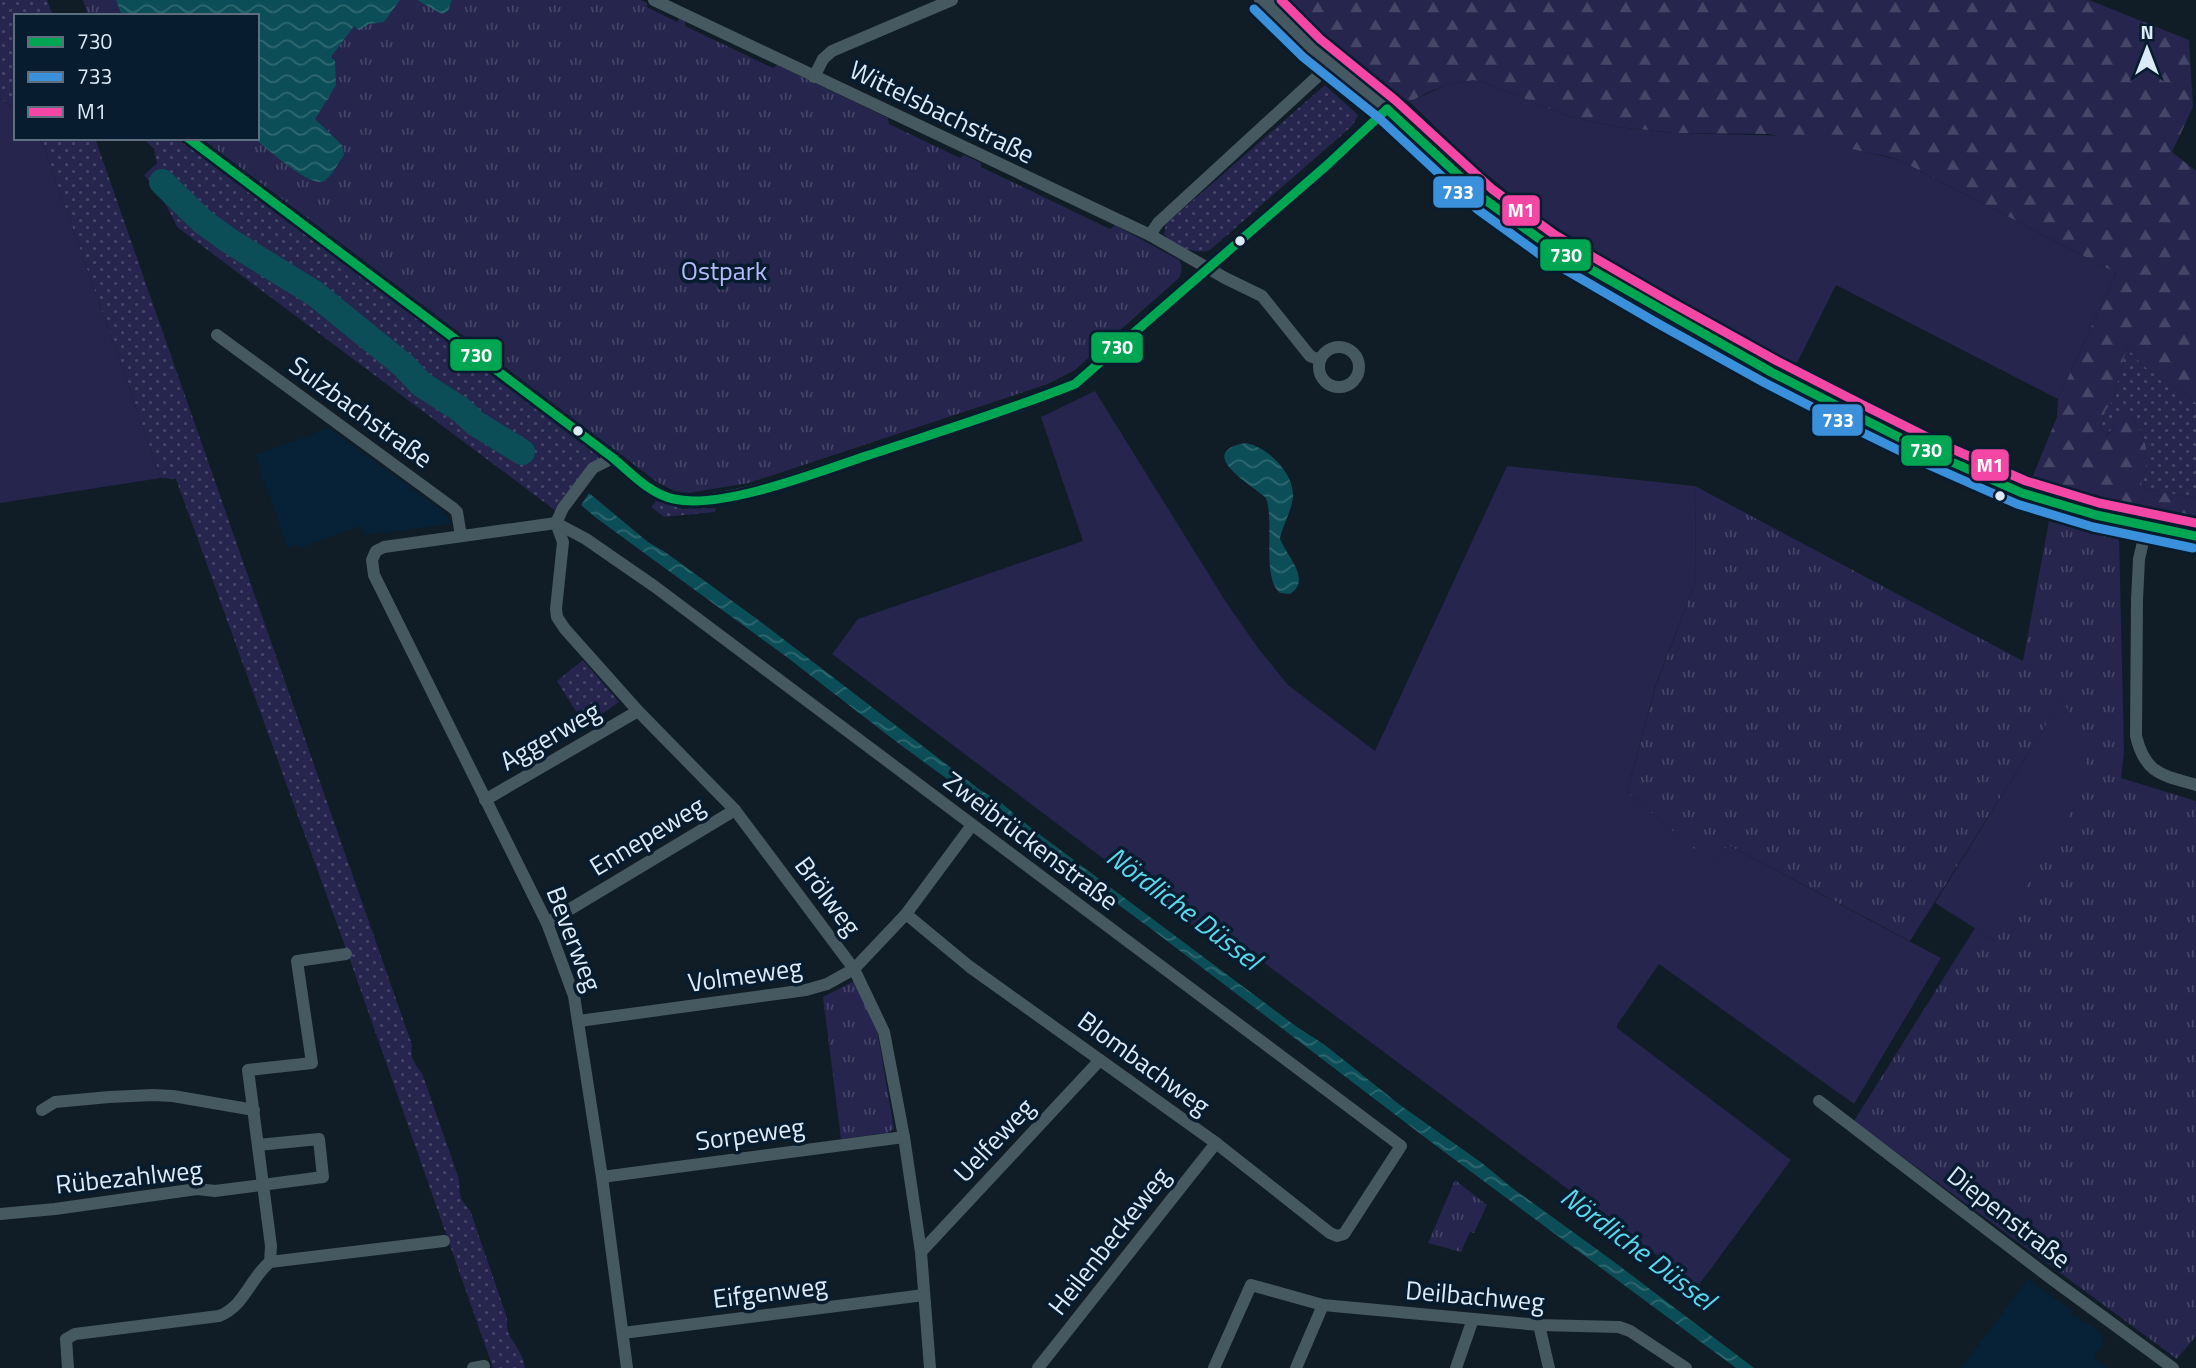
<svg xmlns="http://www.w3.org/2000/svg" width="2196" height="1368" font-family="'Titillium Web',sans-serif">
	<style>
		.built { fill: #072236 }
		.grass { fill: url(#grass-dots) }
		.forest { fill: url(#forest-firs) }
		.park { fill: url(#park-tufts) }
		.garden { fill: #25254d }
		.water { fill: url(#water-waves) }
		.lines { fill: none; stroke-linecap: round; stroke-linejoin: round }
		.river { stroke: #0c4e57; stroke-width: 26 }
		.street { stroke: #465860; stroke-width: 12 }
		.secondary { stroke: #465963; stroke-width: 18 }
		.bus-1-casing { stroke: #071d2f; stroke-width: 14 }
		.bus-2-casing { stroke: #071d2f; stroke-width: 14 }
		.bus-3-casing { stroke: #071d2f; stroke-width: 14 }
		.bus-1 { stroke: #00a651; stroke-width: 9 }
		.bus-2 { stroke: #3a90db; stroke-width: 9 }
		.bus-3 { stroke: #f346a5; stroke-width: 9 }
		.bus-dot { fill: #ddeaf7; stroke: #071d2f; stroke-width: 2.5 }
		.labels { text-anchor: middle; stroke-width: 7; stroke-linejoin: round; paint-order: stroke }
		.street-label { font-size: 26px; fill: #ddeaf7; stroke: #071d2f }
		.park-label { font-size: 26px; fill: #b7baf9; stroke: #071d2f }
		.water-label { font-size: 28px; font-style: italic; fill: #5bd7eb; stroke: #071d2f }
		.line-badge { stroke: #071d2f; stroke-width: 2.5 }
		.badge-label { font-size: 19px; text-anchor: middle; font-weight: bold; fill: #fff }
	</style>
	<defs>
		<pattern id="grass-dots" width="8" height="8" patternUnits="userSpaceOnUse" patternTransform="scale(1.75)"><rect width="8" height="8" fill="#25254d"/><path d="M2 2h.1M6 6h.1" fill="none" stroke="#444567" stroke-width="1.8" stroke-linecap="round"/></pattern>
		<pattern id="forest-firs" width="22" height="20" patternUnits="userSpaceOnUse" patternTransform="scale(1.75)"><rect width="22" height="20" fill="#25254d"/><path d="M5 1l3.5 6h-7zM16 11l3.5 6h-7z" fill="#444567"/></pattern>
		<pattern id="park-tufts" width="24" height="20" patternUnits="userSpaceOnUse" patternTransform="scale(1.75)"><rect width="24" height="20" fill="#25254d"/><path d="M3 7l-1-3M5 7V3M7 7l1-3M15 17l-1-3M17 17v-4M19 17l1-3" fill="none" stroke="#444567"/></pattern>
		<pattern id="water-waves" width="16" height="10" patternUnits="userSpaceOnUse" patternTransform="scale(1.75)"><rect width="16" height="10" fill="#0c4e57"/><path d="M0 5q4-4 8 0t8 0" fill="none" stroke="#2f6870"/></pattern>
	</defs>
	<rect width="100%" height="100%" fill="#101c26"/>
	<!-- built -->
	<g class="built">
		<polygon points="329,428 444,512 453,524 365,535 361,526 300,548 298,544 288,548 255,455"/>
		<polygon points="2028,1279 2073,1311 2072,1314 2076,1317 2079,1316 2081,1321 2086,1324 2088,1323 2101,1332 2104,1345 2093,1357 2108,1368 1961,1368"/>
	</g>
	<!-- grass -->
	<g class="grass">
		<polygon points="0,0 47,0 53,16 16,16 16,110 0,98"/>
		<path d="M1325,85l33,30 -6,11 -142,124c-14,5 -37,-4 -46,-16l2,-10z"/>
		<path d="M39,138h56l317,907c-2,12 2,19 10,28l37,106c0,14 1,22 11,31l37,108c-1,18 5,19 12,33 3,5 5,11 6,17h-32l-139,-397 -178,-492 -15,-1 -117,-331z"/>
		<path d="M143,138h34l420,317 2,3 -43,53 -379,-284c-8,-19 -20,-37 -33,-52l13,-12 -3,-14z"/>
		<path d="M2127,347l14,17 55,39v95l-50,-9 -5,-7c12,-29 5,-39 -9,-66l-17,9 -9,11 -5,-7 4,-18 8,-11z"/>
		<polygon points="656,501 683,509 716,508 715,512 664,517 651,507"/>
		<polygon points="583,660 619,702 585,726 557,681"/>
	</g>
	<!-- forest -->
	<path class="forest" d="M1269,0h820l100,40 4,67 -21,45 24,19v232l-55,-39 -14,-17 -14,53 -8,11 -4,18 6,7 8,-11 3,-10 7,-1 7,2c14,27 21,37 9,67l5,6 50,9v28l-82,-22 -82,-26 25,-61 1,-18 58,-126 -217,-113 -14,-4 -117,-22 -94,-1 -56,-6 -51,-11 -83,-34c-27,-4 -51,7 -74,20 -53,-25 -97,-63 -141,-102z"/>
	<!-- park -->
	<g class="park">
		<path d="M83,0h558l6,3v4l30,15 3,-4 5,3v5l88,42 4,-3 111,53 1,6 71,34 4,-3 17,8v4l129,62 5,-4 64,35c4,6 3,11 0,18l-104,92 -27,14 -299,99 -61,10 -14,-2 -17,-9 -456,-344h56v-122h-169z"/>
		<polygon points="1695,486 2023,661 2049,521 2096,534 2119,537 2124,751 2121,778 2196,801 2196,1336 2177,1359 1854,1121 1975,928 1995,941 2063,698 1910,941 1728,845 1713,866 1627,792 1655,688 1696,580"/>
		<polygon points="854,981 876,1023 894,1129 887,1133 841,1139 823,997"/>
		<polygon points="1455,1180 1487,1205 1474,1233 1470,1232 1461,1252 1428,1243"/>
	</g>
	<!-- garden -->
	<g class="garden">
		<polygon points="1473,80 1484,82 1567,116 1618,127 1674,133 1796,136 1899,160 2116,273 2058,399 1836,285 1796,365 1581,243 1530,210 1468,159 1410,102 1446,85"/>
		<polygon points="0,98 16,110 16,138 38,138 44,147 161,478 0,503"/>
		<polygon points="1095,391 1226,602 1258,648 1288,685 1375,751 1507,466 1695,486 1696,580 1655,687 1627,792 1713,865 1728,845 1941,958 1854,1104 1659,964 1617,1025 1617,1028 1791,1160 1698,1286 1259,959 1251,970 832,654 858,619 1083,541 1041,417"/>
		<polygon points="2063,697 2090,779 1995,941 1935,903"/>
	</g>
	<!-- water -->
	<g class="water">
		<path d="M116,0h284l-16,22 -15,2 -10,6 -5,-4 -23,31 4,4 1,24 -21,34 27,26 2,10c-6,8 -12,21 -20,26 -13,8 -59,-34 -70,-43h3v-122h-135z"/>
		<polygon points="417,0 452,0 448,11 442,14"/>
		<path d="M1245,443c22,3 49,30 48,53 -1,15 -10,28 -13,42 5,17 33,41 10,56l-10,-1c-19,-16 -5,-70 -14,-95 -12,-12 -73,-45 -21,-55z"/>
		<polygon points="589,493 648,542 665,552 761,622 980,790 998,800 1031,828 1297,1027 1325,1045 1400,1105 1482,1163 1511,1187 1613,1261 1754,1368 1736,1368 1435,1145 1150,928 894,740 788,658 595,517 581,505"/>
	</g>
	<g class="lines">
		<!-- river -->
		<polyline class="river" points="162,182 202,221 231,242 314,293 403,365 421,384 460,409 475,423 522,452"/>
		<!-- street -->
		<g class="street">
			<polyline points="654,0 1150,235 1225,278 1262,296 1310,356 1320,360"/>
			<polyline points="814,77 823,59 832,51 952,0"/>
			<polyline points="1150,235 1158,223 1331,64"/>
			<polyline points="217,335 453,508 457,512 461,536"/>
			<circle cx="1339" cy="367" r="20"/>
			<polyline points="556,523 586,539 654,586 1401,1146 1344,1234 1337,1236 1330,1233 1216,1143 970,967 906,914"/>
			<polyline points="556,523 384,547 376,551 372,560 374,575 547,923 574,996 602,1177 627,1368"/>
			<path d="M556,523l7,-15 30,-40 20,-10c16,13 33,30 53,39 24,11 82,-5 108,-11l250,-82 51,-20 251,-218 61,-57"/>
			<polyline points="556,523 563,542 556,609 557,617 565,629 638,711 735,810 854,969 884,1032 904,1137 921,1252 930,1368"/>
			<path d="M2147,525l-8,34 -2,41 -1,136c9,38 26,39 60,49"/>
			<polyline points="485,800 638,711"/>
			<polyline points="547,923 735,810"/>
			<polyline points="579,1021 806,990 827,984 854,969 906,914 972,825"/>
			<polyline points="1819,1101 2049,1277 2173,1368"/>
			<polyline points="42,1110 55,1102 109,1097 153,1095 173,1096 254,1110"/>
			<polyline points="602,1177 904,1137"/>
			<polyline points="0,1214 55,1209 197,1189 215,1191 323,1177 319,1139 258,1145"/>
			<polyline points="921,1252 1100,1060"/>
			<polyline points="270,1262 271,1246 248,1070 312,1063 297,961 346,954"/>
			<polyline points="1539,1325 1549,1368"/>
			<polyline points="623,1333 924,1295"/>
			<path d="M68,1368l-2,-29 9,-5 144,-18c25,-9 31,-38 51,-54l174,-21"/>
			<polyline points="473,1368 484,1366"/>
			<polyline points="1038,1368 1216,1143"/>
			<polyline points="1214,1368 1251,1285 1323,1305 1539,1325 1619,1327 1630,1331 1686,1368"/>
			<polyline points="1296,1368 1323,1305"/>
			<polyline points="1456,1368 1473,1319"/>
		</g>
		<!-- secondary -->
		<polyline class="secondary" points="1263,0 1312,48 1387,109 1484,199 1548,245 1663,312 1771,372 1855,415 1936,455 2022,493 2096,515 2196,536"/>
		<!-- bus-1 casing -->
		<g class="bus-1-casing">
			<g id="bus-1">
				<polyline points="1387,109 1484,199 1548,245 1771,372 1918,447 2022,493 2096,515 2196,536"/>
				<path d="M188,138l425,320c18,15 37,36 61,41 48,11 147,-28 195,-44 69,-23 138,-44 206,-71l251,-218 61,-57"/>
			</g>
		</g>
		<!-- bus-2 casing -->
		<g class="bus-2-casing">
			<polyline id="bus-2" points="1254,9 1303,57 1379,118 1477,209 1542,256 1657,323 1765,383 1849,426 1931,466 2017,504 2093,527 2193,548"/>
		</g>
		<!-- bus-3 casing -->
		<g class="bus-3-casing">
			<polyline id="bus-3" points="1281,0 1320,39 1395,100 1492,189 1555,235 1669,301 1777,361 1861,404 1941,444 2026,481 2099,503 2196,523"/>
		</g>
		<!-- bus-1 -->
		<use href="#bus-1" class="bus-1"/>
		<!-- bus-2 -->
		<use href="#bus-2" class="bus-2"/>
		<!-- bus-3 -->
		<use href="#bus-3" class="bus-3"/>
	</g>
	<!-- markers -->
	<g class="bus-dot">
		<circle cx="1240" cy="241" r="6"/>
		<circle cx="578" cy="431" r="6"/>
		<circle cx="2000" cy="496" r="6"/>
	</g>
	<g class="labels">
		<!-- street labels -->
		<g class="street-label">
			<text transform="translate(942 112) rotate(26)" y="9">Wittelsbachstraße</text>
			<text transform="translate(361 412) rotate(36)" y="9">Sulzbachstraße</text>
			<text transform="translate(550 736) rotate(-30)" y="9">Aggerweg</text>
			<text transform="translate(647 836) rotate(-31)" y="9">Ennepeweg</text>
			<text transform="translate(1031 841) rotate(37)" y="9">Zweibrückenstraße</text>
			<text transform="translate(828 896) rotate(53)" y="9">Brölweg</text>
			<text transform="translate(574 939) rotate(69)" y="9">Beverweg</text>
			<text transform="translate(745 975) rotate(-8)" y="9">Volmeweg</text>
			<text transform="translate(1144 1063) rotate(36)" y="9">Blombachweg</text>
			<text transform="translate(750 1134) rotate(-8)" y="9">Sorpeweg</text>
			<text transform="translate(994 1140) rotate(-47)" y="9">Uelfeweg</text>
			<text transform="translate(129 1177) rotate(-6)" y="9">Rübezahlweg</text>
			<text transform="translate(2009 1217) rotate(38)" y="9">Diepenstraße</text>
			<text transform="translate(1109 1241) rotate(-52)" y="9">Heilenbeckeweg</text>
			<text transform="translate(770 1292) rotate(-7)" y="9">Eifgenweg</text>
			<text transform="translate(1475 1296) rotate(5)" y="9">Deilbachweg</text>
		</g>
		<!-- park labels -->
		<g class="park-label">
			<text x="724" y="280">Ostpark</text>
		</g>
		<!-- water labels -->
		<g class="water-label">
			<text transform="translate(1184 908) rotate(37)" y="10">Nördliche Düssel</text>
			<text transform="translate(1638 1248) rotate(37)" y="10">Nördliche Düssel</text>
		</g>
	</g>
	<g class="line-badge">
		<rect x="1432" y="175" width="53" height="34" rx="7" fill="#3a90db"/>
		<rect x="1501" y="194" width="40" height="33" rx="7" fill="#f346a5"/>
		<rect x="1539" y="238" width="53" height="34" rx="7" fill="#00a651"/>
		<rect x="1090" y="331" width="54" height="33" rx="7" fill="#00a651"/>
		<rect x="449" y="338" width="54" height="34" rx="7" fill="#00a651"/>
		<rect x="1811" y="403" width="53" height="34" rx="7" fill="#3a90db"/>
		<rect x="1900" y="434" width="53" height="33" rx="7" fill="#00a651"/>
		<rect x="1970" y="448" width="40" height="34" rx="7" fill="#f346a5"/>
	</g>
	<g class="badge-label">
		<text x="1458" y="199">733</text>
		<text x="1521" y="217">M1</text>
		<text x="1566" y="262">730</text>
		<text x="1117" y="354">730</text>
		<text x="476" y="362">730</text>
		<text x="1838" y="427">733</text>
		<text x="1926" y="457">730</text>
		<text x="1990" y="472">M1</text>
	</g>
	<!-- legend -->
	<rect x="14" y="14" width="245" height="126" fill="#071d2f" stroke="#5d6f7f" stroke-width="2"/>
	<rect x="28" y="37" width="35" height="10" fill="#00a651" stroke="#5d6f7f" stroke-width="2"/>
	<text x="77" y="49" font-size="21" fill="#ddeaf7">730</text>
	<rect x="28" y="72" width="35" height="10" fill="#3a90db" stroke="#5d6f7f" stroke-width="2"/>
	<text x="77" y="84" font-size="21" fill="#ddeaf7">733</text>
	<rect x="28" y="107" width="35" height="10" fill="#f346a5" stroke="#5d6f7f" stroke-width="2"/>
	<text x="77" y="119" font-size="21" fill="#ddeaf7">M1</text>
	<!-- north arrow -->
	<g transform="translate(2147 49)" stroke="#071d2f" stroke-width="5" paint-order="stroke">
	<path d="M0-5L12 26L0 18L-12 26Z" fill="#ddeaf7"/>
	<text y="-10" font-size="19" font-weight="bold" text-anchor="middle" fill="#ddeaf7">N</text>
	</g>
</svg>
